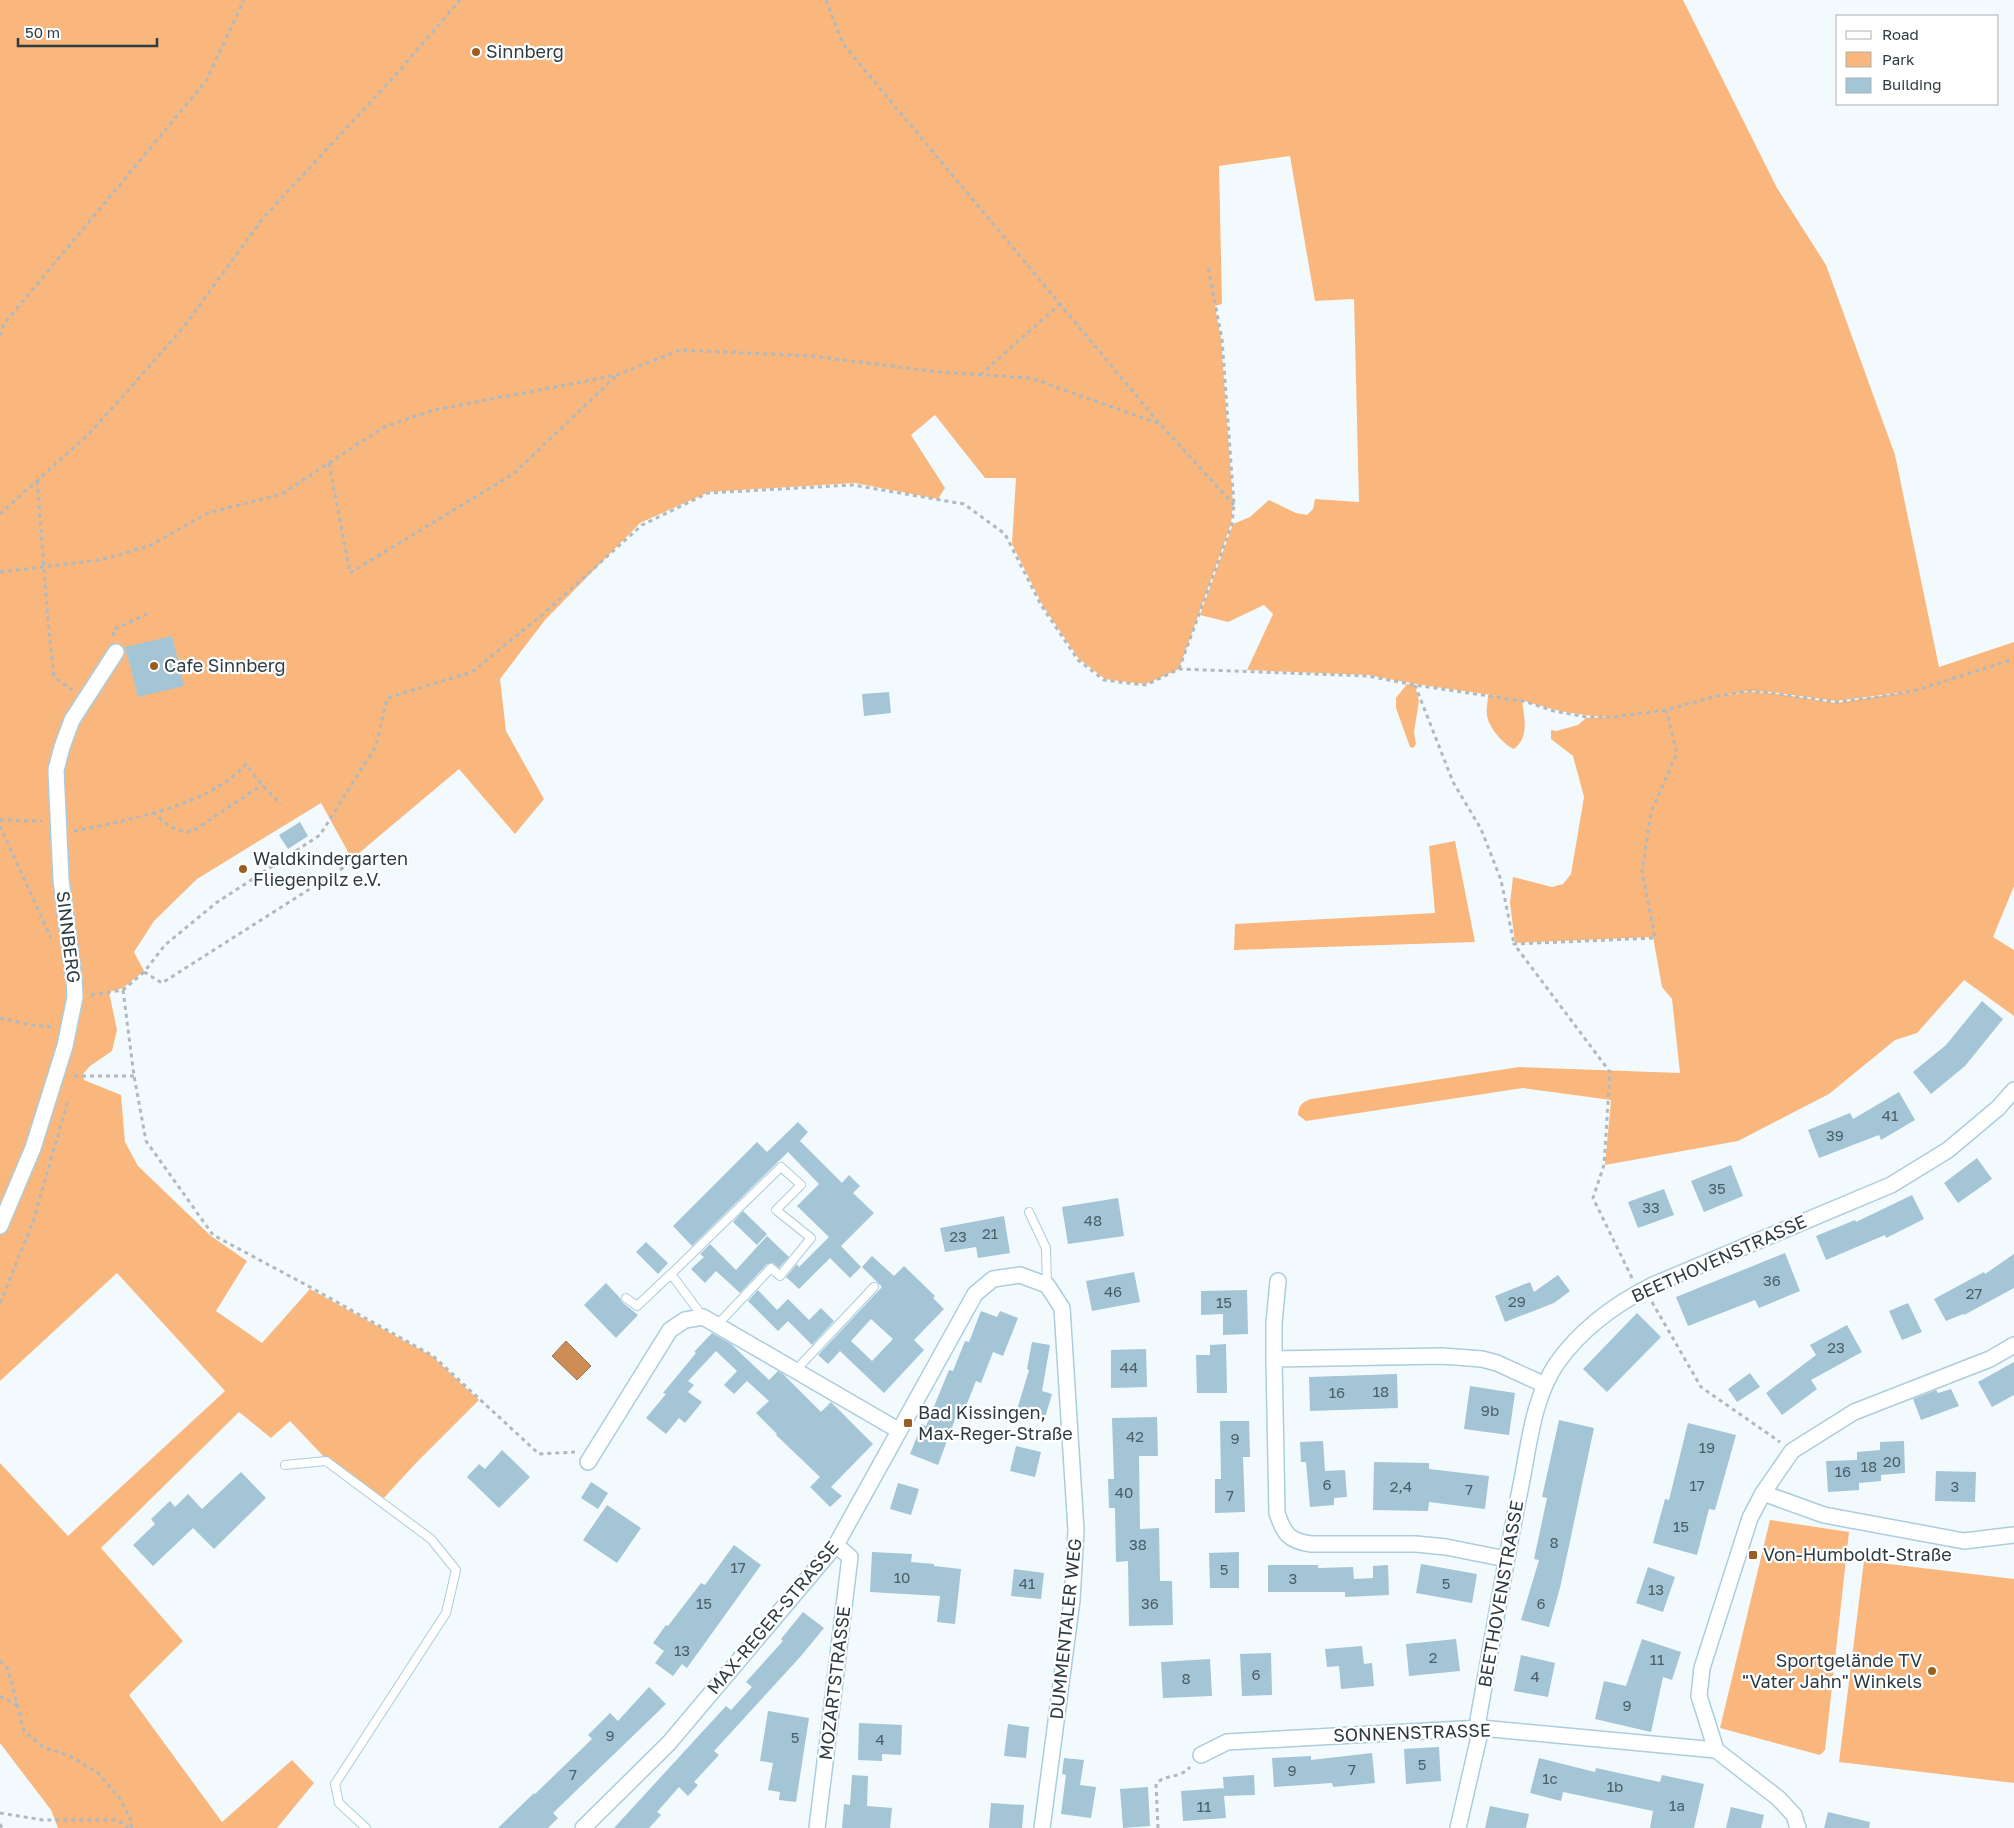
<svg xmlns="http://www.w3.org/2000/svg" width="2014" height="1828" font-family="'Golos Text',sans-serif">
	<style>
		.green { fill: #f9b77e; fill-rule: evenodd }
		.water { fill: #cd8e55; stroke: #9d754f }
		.building { fill: #a3c5d6; fill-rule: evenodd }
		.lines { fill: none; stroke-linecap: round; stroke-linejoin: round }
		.lane-casing { stroke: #abcdde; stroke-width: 10 }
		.street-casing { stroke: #abcdde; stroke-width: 18 }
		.path { stroke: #b0babe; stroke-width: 3; stroke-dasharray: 4 4; stroke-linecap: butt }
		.lane { stroke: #fff; stroke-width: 8 }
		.street { stroke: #fff; stroke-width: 15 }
		.poi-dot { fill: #9b5e22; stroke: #fff; stroke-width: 2 }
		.labels { text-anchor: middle; stroke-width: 4.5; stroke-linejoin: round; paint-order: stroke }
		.number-label { font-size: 15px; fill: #4a5e67 }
		.poi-label { font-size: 18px; fill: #2d3b42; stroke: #fff; text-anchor: start }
		.street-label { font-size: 18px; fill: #2d3b42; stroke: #fff }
	</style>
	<rect width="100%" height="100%" fill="#f3fafd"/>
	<!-- green -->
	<g class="green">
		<path d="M0,0h1683l94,188 49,77 69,190 44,212 75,-25v244l-21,51 21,13v66l-50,-36 -47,53 -22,7 -66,54 -91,47 -133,24 6,-65 -88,-12 -217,33 -8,-6c0,-9 4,-13 13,-16l208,-32 161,6 -8,-74 -10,-12 -9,-50 -138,6 -5,-40 3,-26 39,10 11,-3 8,-10 13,-77 -11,-41 -22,-17v-9l5,1 22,-6 8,-7 25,-1c-31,-1 -59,-7 -89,-17 2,17 8,37 -8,49 -10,-4 -26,-22 -27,-34 -1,-6 1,-14 1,-20l10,1 -82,-12 -48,-9 -121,-5 26,-56 -9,-9 -36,17 -28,-7 33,-91 17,-7 19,-17 27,13 11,2 6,-6 2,-10 44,3 -5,-203 -39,2 -25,-145 -71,10 3,138 -7,2 6,33 12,165 -2,20 -52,145 -33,15 -19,-2 -22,-3 -26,-20 -36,-53 -31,-62 4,-66h-31l-50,-63 -24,20 34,53 -7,11 -83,-16 -146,9 -69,31 -95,97 -45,59 6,52 38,68 -29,35 -56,-65 -107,90 -31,-56 -124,76 -43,42 -20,31 10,19 -21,17 -14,4 8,38 -5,21 -22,15 -7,8 1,6 37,15 4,47 13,24 73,70 36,25 -31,50 46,32 48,-54 122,67 47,44 -63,63 -34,37 -56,-41 -36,-38 -19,17 -32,-26 -138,136 82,93 -54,54 93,127 70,-62 22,23 -37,45h-219l-7,-18 -51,-67v-280l68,73 157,-145 -108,-118 -117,108zM1748,691l23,1 65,9 77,-10 -77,12 -65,-10 -24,-1 -27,4z"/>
		<polygon points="1407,684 1415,685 1419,701 1414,732 1416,744 1413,748 1410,747 1396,708 1396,698"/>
		<polygon points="1455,841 1475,942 1234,950 1235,924 1435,913 1429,846"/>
		<polygon points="1770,1520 1849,1532 1825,1750 1820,1755 1720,1728"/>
		<polygon points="1864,1561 2014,1579 2014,1783 1839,1762"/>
	</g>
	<!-- water -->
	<polygon class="water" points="566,1341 591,1366 577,1380 552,1356"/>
	<!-- building -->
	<g class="building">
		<polygon points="172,636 184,686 138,697 125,647"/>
		<polygon points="889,692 891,713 864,716 862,694"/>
		<polygon points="300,822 308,836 288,849 279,835"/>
		<polygon points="1982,1001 2003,1019 1965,1066 1931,1094 1913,1072 1946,1045"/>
		<polygon points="1899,1092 1915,1120 1881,1140 1879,1135 1819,1158 1808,1130 1850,1113 1853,1119"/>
		<polygon points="798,1122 808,1132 800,1141 842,1183 849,1175 860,1186 853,1193 874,1213 841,1246 861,1267 850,1278 830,1258 799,1289 786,1277 797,1264 799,1267 829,1237 797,1206 819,1184 788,1152 692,1246 673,1226 757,1142 767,1152"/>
		<polygon points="1977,1158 1992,1179 1958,1203 1944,1183"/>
		<polygon points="1731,1165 1743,1196 1704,1212 1691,1181"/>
		<polygon points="1664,1189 1674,1215 1638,1228 1628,1202"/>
		<polygon points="1912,1195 1924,1219 1886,1238 1885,1235 1826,1260 1816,1236 1855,1220 1856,1222"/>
		<polygon points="1118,1198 1124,1236 1068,1244 1062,1207"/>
		<polygon points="743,1211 767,1234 757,1245 733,1222"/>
		<polygon points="1004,1216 1010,1253 978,1258 976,1247 945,1252 940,1228"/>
		<polygon points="767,1236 789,1257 779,1268 773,1263 767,1264 740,1293 716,1271 705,1283 691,1269 704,1257 700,1254 710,1244 736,1270"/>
		<polygon points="646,1242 668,1263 658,1274 636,1252"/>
		<polygon points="1785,1253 1800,1291 1759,1308 1755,1300 1688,1326 1676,1297"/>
		<polygon points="2014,1254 2014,1288 1964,1315 1963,1314 1946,1321 1934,1299 1984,1272 1985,1274"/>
		<path d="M872,1256l22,20 10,-10 31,30 -2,2 11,11 -30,31 10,10 -40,43 -44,-42 -12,13 -10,-9 64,-68 -20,-20zM871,1319l22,20 -21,22 -21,-20z"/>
		<polygon points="1134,1272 1140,1302 1092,1311 1086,1281"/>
		<polygon points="1558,1275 1570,1291 1554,1303 1505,1322 1495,1296 1530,1282 1534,1292"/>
		<polygon points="606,1283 620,1298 622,1302 638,1315 616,1338 584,1305"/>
		<polygon points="758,1290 777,1310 788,1299 809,1320 821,1308 834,1321 812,1345 788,1321 778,1331 748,1301"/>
		<polygon points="1247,1290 1248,1334 1223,1335 1223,1314 1201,1315 1201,1291"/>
		<polygon points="1908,1303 1922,1332 1902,1340 1889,1311"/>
		<polygon points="981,1311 997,1317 1000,1311 1018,1318 1003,1356 993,1352 981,1383 976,1381 962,1416 957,1414 938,1465 910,1454 922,1424 926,1426 949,1370 953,1371 965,1341 969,1342"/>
		<polygon points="1637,1313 1661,1337 1607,1392 1583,1369"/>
		<polygon points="1847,1325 1862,1352 1811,1380 1817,1389 1782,1415 1766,1393 1816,1355 1810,1345"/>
		<polygon points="712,1333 731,1344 769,1380 778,1371 783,1374 821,1412 831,1402 873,1444 831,1487 842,1496 830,1507 810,1487 820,1477 776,1435 777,1434 756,1413 769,1401 747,1381 734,1394 724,1385 737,1371 716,1351 688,1381 694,1385 688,1392 702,1402 685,1423 679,1418 666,1434 646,1418 666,1394 663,1393 696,1353 694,1352"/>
		<polygon points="1032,1342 1050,1345 1042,1391 1052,1394 1044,1421 1016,1413 1029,1370 1027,1369"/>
		<polygon points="1226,1344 1227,1393 1197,1393 1196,1355 1210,1355 1210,1345"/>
		<polygon points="1146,1349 1147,1387 1111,1388 1111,1350"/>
		<polygon points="2014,1362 2014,1395 1992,1407 1978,1382"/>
		<polygon points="1750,1373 1760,1387 1737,1402 1728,1389"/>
		<polygon points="1397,1374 1398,1408 1310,1411 1309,1377"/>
		<polygon points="1470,1386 1515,1393 1509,1435 1464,1429"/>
		<polygon points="1951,1389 1959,1406 1921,1420 1913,1399 1936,1390 1938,1393"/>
		<polygon points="1157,1417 1158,1456 1139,1456 1140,1529 1159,1528 1160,1581 1172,1581 1173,1625 1129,1626 1128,1561 1116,1562 1115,1508 1109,1508 1108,1479 1114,1479 1112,1418"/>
		<polygon points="1559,1420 1594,1428 1560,1588 1549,1627 1521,1620 1539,1560 1534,1559 1547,1498 1542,1497"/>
		<polygon points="1220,1421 1249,1421 1250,1457 1243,1457 1245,1512 1215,1513 1215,1479 1221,1479"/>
		<polygon points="1688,1423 1736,1435 1715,1510 1709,1509 1697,1555 1653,1543 1665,1499 1669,1500"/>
		<polygon points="1323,1441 1325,1471 1345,1470 1347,1497 1334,1498 1334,1505 1310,1507 1306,1462 1301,1462 1300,1442"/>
		<polygon points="1904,1441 1905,1473 1881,1475 1881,1481 1859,1483 1859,1490 1828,1492 1826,1461 1857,1460 1857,1452 1880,1450 1880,1442"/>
		<polygon points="1016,1446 1041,1452 1035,1477 1010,1471"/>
		<polygon points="502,1450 530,1477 499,1508 467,1477 479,1464 485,1469"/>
		<polygon points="1374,1462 1429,1463 1429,1469 1489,1476 1485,1509 1429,1502 1428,1511 1373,1510"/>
		<polygon points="1936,1471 1976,1472 1975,1502 1935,1501"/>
		<polygon points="241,1472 266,1498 214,1549 193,1528 153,1566 133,1545 155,1524 151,1519 170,1501 175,1507 188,1494 202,1509"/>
		<polygon points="591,1482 608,1493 598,1509 581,1498"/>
		<polygon points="898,1483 919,1489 911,1515 890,1509"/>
		<polygon points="607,1505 641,1528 617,1563 583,1540"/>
		<polygon points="734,1545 761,1565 687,1668 682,1664 673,1676 655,1663 664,1651 653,1643 666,1625 668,1626 701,1583 705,1585"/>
		<polygon points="872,1552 912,1554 911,1562 934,1564 934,1566 961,1569 955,1624 937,1622 940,1596 870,1592"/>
		<polygon points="1239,1552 1239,1588 1210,1588 1209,1553"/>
		<polygon points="1421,1564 1477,1574 1472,1603 1416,1593"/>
		<polygon points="1268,1565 1318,1565 1318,1568 1353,1567 1354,1579 1373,1578 1373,1566 1388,1565 1389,1595 1345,1597 1345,1592 1268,1592"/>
		<polygon points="1648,1567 1675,1577 1663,1612 1636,1603"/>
		<polygon points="1014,1569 1044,1573 1041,1599 1011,1596"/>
		<polygon points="803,1612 824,1628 801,1656 714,1751 719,1755 694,1782 698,1785 688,1796 679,1787 657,1812 661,1815 649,1828 614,1828 726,1706 731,1710 752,1687 746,1682 783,1641 781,1639"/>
		<polygon points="1456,1639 1460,1671 1409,1676 1406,1644"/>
		<polygon points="1642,1639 1681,1652 1672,1680 1663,1677 1651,1732 1595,1719 1604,1681 1626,1686"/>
		<polygon points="1362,1646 1364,1664 1372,1663 1374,1686 1341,1689 1339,1666 1327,1667 1325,1649"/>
		<polygon points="1271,1653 1272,1695 1242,1696 1240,1654"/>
		<polygon points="1521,1655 1555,1663 1548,1697 1514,1691"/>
		<polygon points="1210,1659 1212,1696 1163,1698 1161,1662"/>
		<polygon points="649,1687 666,1704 553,1813 558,1818 548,1828 498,1828 534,1793 535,1794 592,1739 588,1735 610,1713 618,1721"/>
		<polygon points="768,1711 809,1718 796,1802 779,1800 780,1792 768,1790 773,1763 760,1761"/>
		<polygon points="859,1723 902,1725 901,1755 882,1754 882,1761 858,1760"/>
		<polygon points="1008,1724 1029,1727 1026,1758 1004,1756"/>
		<polygon points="1439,1747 1441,1781 1406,1784 1404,1749"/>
		<polygon points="1372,1753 1375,1783 1333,1787 1332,1783 1274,1787 1272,1758 1311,1756 1311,1760"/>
		<polygon points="1064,1758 1084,1760 1080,1785 1096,1787 1091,1818 1061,1814 1066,1775 1062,1774"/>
		<polygon points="1539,1758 1595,1772 1596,1768 1660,1782 1662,1775 1704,1784 1694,1828 1650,1828 1653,1811 1563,1792 1561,1801 1530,1793"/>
		<polygon points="852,1775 868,1776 867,1806 892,1808 890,1828 842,1828 844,1804 850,1805"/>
		<polygon points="1254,1775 1255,1795 1224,1796 1226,1818 1183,1821 1181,1791 1224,1788 1224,1792 1223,1777"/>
		<polygon points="1148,1787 1150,1826 1123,1828 1120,1789"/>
		<polygon points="991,1803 1024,1805 1022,1828 989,1828"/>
		<polygon points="1490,1806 1529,1814 1526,1828 1485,1828"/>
		<polygon points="1731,1807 1764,1815 1761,1828 1726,1828"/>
		<polygon points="1828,1812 1870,1822 1869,1828 1824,1828"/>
	</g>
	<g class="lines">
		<!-- lane casing -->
		<g class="lane-casing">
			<g id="lane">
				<polyline points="1029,1212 1046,1248 1047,1285"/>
				<polyline points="626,1298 637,1306 671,1274"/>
				<polyline points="703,1317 671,1274 781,1167 801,1185 776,1210 811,1238 780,1276 771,1268 717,1325"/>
				<polyline points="795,1371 874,1287"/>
				<polyline points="285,1465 326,1461 431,1539 456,1570 446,1613 335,1784 339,1803 366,1828"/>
			</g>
		</g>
		<!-- street casing -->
		<g class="street-casing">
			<g id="street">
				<polyline points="0,1226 33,1148 65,1046 75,997 74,980 61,880 56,770 62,747 72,720 116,652"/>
				<polyline points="1274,1359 1274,1323 1278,1281"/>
				<polyline points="588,1462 670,1330 685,1320 703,1317 898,1430"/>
				<polyline points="1763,1493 1824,1515 1964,1541 2014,1535"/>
				<path d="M1506,1559l-60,-12 -30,-3h-105c-22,-3 -27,-10 -34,-31l-3,-154 168,-3 40,3 15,4 48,22"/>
				<polyline points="1201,1755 1227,1742 1481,1728 1716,1750"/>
				<polyline points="583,1828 669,1743 836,1545 975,1294 993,1279 1020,1275 1047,1285 1062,1308 1076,1530 1072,1600 1042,1828"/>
				<polyline points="817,1828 850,1557 836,1545"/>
				<path d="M1458,1828l23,-100 -3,-8c14,-78 27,-157 43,-235 8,-40 12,-87 36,-122 25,-35 58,-59 96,-78l238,-100 57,-35 50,-42 16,-18"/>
				<polyline points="1798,1828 1794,1815 1778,1798 1716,1750 1699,1696 1702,1668 1750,1518 1763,1493 1792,1451 1854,1412 1990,1359 2014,1345"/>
			</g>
		</g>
		<!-- path -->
		<g class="path">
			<polyline points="826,0 843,44 1160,424 1234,505"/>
			<polyline points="0,336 4,324 206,81 244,0"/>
			<polyline points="980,375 1060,304"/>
			<polyline points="329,463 350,573 513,474 616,376"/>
			<path d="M37,481c6,66 9,131 17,196l18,13"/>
			<polyline points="0,514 90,433 183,328 263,218 392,79 460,0"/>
			<polyline points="0,572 100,560 149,546 208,513 282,494 384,427 434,410 617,375 680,350 812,356 939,372 1031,378 1160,424"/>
			<polyline points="114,636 113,630 151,612"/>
			<polyline points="1179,669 1232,524 1234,505 1222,339 1208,267"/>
			<polyline points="1415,685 1453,782 1481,829 1501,880 1514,944"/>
			<path d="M153,812c12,11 23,22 40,19l69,-46"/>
			<polyline points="0,820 42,821"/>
			<polyline points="0,826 51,938"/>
			<path d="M74,831c52,-10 137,-26 172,-67l16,21 19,19"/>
			<polyline points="144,972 162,983 349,864"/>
			<polyline points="123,990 134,1076 146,1141 213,1235 310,1287 433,1356 539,1454 575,1452"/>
			<polyline points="91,995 123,990 144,972 165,945 216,903 320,835 376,746 387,698 472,672 542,615 642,525 708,493 853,485 964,504 1005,534 1041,605 1078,660 1104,680 1127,683 1146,685 1179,669 1368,676 1415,685 1523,701 1554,711 1586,717 1614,717 1666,710 1717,696 1748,691 1771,693 1836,702 1879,697 1917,690 2014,659"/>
			<polyline points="0,1018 31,1025 54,1027"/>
			<polyline points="74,1076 134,1076"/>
			<polyline points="1632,1278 1593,1198 1604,1165 1610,1072 1514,944 1655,938 1642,871 1651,812 1677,753 1666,710"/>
			<polyline points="1652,1302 1701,1387 1780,1442"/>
			<polyline points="0,1303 33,1222 68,1100"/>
			<polyline points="0,1661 8,1669 24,1731 43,1747 70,1756 98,1773 121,1800 132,1822 131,1828"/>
			<polyline points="0,1696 17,1705"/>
			<polyline points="0,1813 43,1820 114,1820 123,1823 128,1828"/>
			<polyline points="0,1824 2,1828"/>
			<path d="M1158,1828l-2,-44c10,-11 22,-4 34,-17"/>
		</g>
		<!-- lane -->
		<use href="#lane" class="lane"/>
		<!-- street -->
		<use href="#street" class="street"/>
	</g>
	<!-- markers -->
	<g class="poi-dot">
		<circle cx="476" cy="52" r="5"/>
		<circle cx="154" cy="666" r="5"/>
		<circle cx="243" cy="869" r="5"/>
		<rect x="903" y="1418" width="10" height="10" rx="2.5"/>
		<rect x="1748" y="1550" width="10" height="10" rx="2.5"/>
		<circle cx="1932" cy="1671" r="5"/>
	</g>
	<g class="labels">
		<!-- number labels -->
		<g class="number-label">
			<text x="1890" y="1121">41</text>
			<text x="1835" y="1141">39</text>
			<text x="1717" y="1194">35</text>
			<text x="1651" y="1213">33</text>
			<text x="1093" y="1226">48</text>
			<text x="990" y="1239">21</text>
			<text x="958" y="1242">23</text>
			<text x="1772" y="1286">36</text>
			<text x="1113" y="1297">46</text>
			<text x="1974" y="1299">27</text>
			<text x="1517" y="1307">29</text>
			<text x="1224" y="1308">15</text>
			<text x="1836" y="1353">23</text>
			<text x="1129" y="1373">44</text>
			<text x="1381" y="1397">18</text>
			<text x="1337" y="1398">16</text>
			<text x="1490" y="1416">9b</text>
			<text x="1135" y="1442">42</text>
			<text x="1235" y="1444">9</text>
			<text x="1707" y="1453">19</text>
			<text x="1892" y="1467">20</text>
			<text x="1869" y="1472">18</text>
			<text x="1843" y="1477">16</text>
			<text x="1327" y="1490">6</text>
			<text x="1697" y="1491">17</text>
			<text x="1401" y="1492">2,4</text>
			<text x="1955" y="1492">3</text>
			<text x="1469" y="1495">7</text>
			<text x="1124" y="1498">40</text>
			<text x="1230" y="1501">7</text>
			<text x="1681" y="1532">15</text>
			<text x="1554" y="1548">8</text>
			<text x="1138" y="1550">38</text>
			<text x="738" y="1573">17</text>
			<text x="1224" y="1575">5</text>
			<text x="902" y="1583">10</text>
			<text x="1293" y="1584">3</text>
			<text x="1027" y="1589">41</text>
			<text x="1446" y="1589">5</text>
			<text x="1656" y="1595">13</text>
			<text x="704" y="1609">15</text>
			<text x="1150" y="1609">36</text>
			<text x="1541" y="1609">6</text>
			<text x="682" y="1656">13</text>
			<text x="1433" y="1663">2</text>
			<text x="1657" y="1665">11</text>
			<text x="1256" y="1680">6</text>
			<text x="1535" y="1682">4</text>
			<text x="1186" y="1684">8</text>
			<text x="1627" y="1711">9</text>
			<text x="610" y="1741">9</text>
			<text x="795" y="1743">5</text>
			<text x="880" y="1745">4</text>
			<text x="1422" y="1770">5</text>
			<text x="1352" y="1775">7</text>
			<text x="1292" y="1776">9</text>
			<text x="573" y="1780">7</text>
			<text x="1550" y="1784">1c</text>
			<text x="1615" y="1792">1b</text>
			<text x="1677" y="1811">1a</text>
			<text x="1204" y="1812">11</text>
		</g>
		<!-- poi labels -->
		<g class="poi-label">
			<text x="486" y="58">Sinnberg</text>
			<text x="164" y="672">Cafe Sinnberg</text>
			<text x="253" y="865">Waldkindergarten<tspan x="253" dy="21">Fliegenpilz e.V.</tspan></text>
			<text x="918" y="1419">Bad Kissingen,<tspan x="918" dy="21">Max-Reger-Straße</tspan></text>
			<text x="1763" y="1561">Von-Humboldt-Straße</text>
			<text x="1922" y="1667" text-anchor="end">Sportgelände TV<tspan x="1922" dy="21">"Vater Jahn" Winkels</tspan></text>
		</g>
		<!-- street labels -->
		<g class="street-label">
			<text transform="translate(68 937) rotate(83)" y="6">SINNBERG</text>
			<text transform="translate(1719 1259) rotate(-24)" y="6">BEETHOVENSTRASSE</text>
			<text transform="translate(1501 1594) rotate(-80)" y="6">BEETHOVENSTRASSE</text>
			<text transform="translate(773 1618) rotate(-50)" y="6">MAX-REGER-STRASSE</text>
			<text transform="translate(1066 1629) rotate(-84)" y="6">DUMMENTALER WEG</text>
			<text transform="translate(835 1683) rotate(-83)" y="6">MOZARTSTRASSE</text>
			<text transform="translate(1412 1733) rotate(-2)" y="6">SONNENSTRASSE</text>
		</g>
	</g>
	<!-- legend -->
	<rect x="1836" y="15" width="162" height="90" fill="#ffffff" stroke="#abb1b3"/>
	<rect x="1846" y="31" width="25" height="8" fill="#ffffff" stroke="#abb1b3"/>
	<text x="1882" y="40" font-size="15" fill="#2d3b42">Road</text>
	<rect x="1846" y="52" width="25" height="15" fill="#f9b77e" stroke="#abb1b3"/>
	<text x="1882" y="65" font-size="15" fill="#2d3b42">Park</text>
	<rect x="1846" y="78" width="25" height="15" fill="#a3c5d6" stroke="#abb1b3"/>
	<text x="1882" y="90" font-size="15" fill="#2d3b42">Building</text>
	<!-- scale -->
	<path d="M18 38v8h139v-8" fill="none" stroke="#2d3b42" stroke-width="2.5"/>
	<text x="25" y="38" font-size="15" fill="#2d3b42" stroke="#ffffff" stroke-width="4" paint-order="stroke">50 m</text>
</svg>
